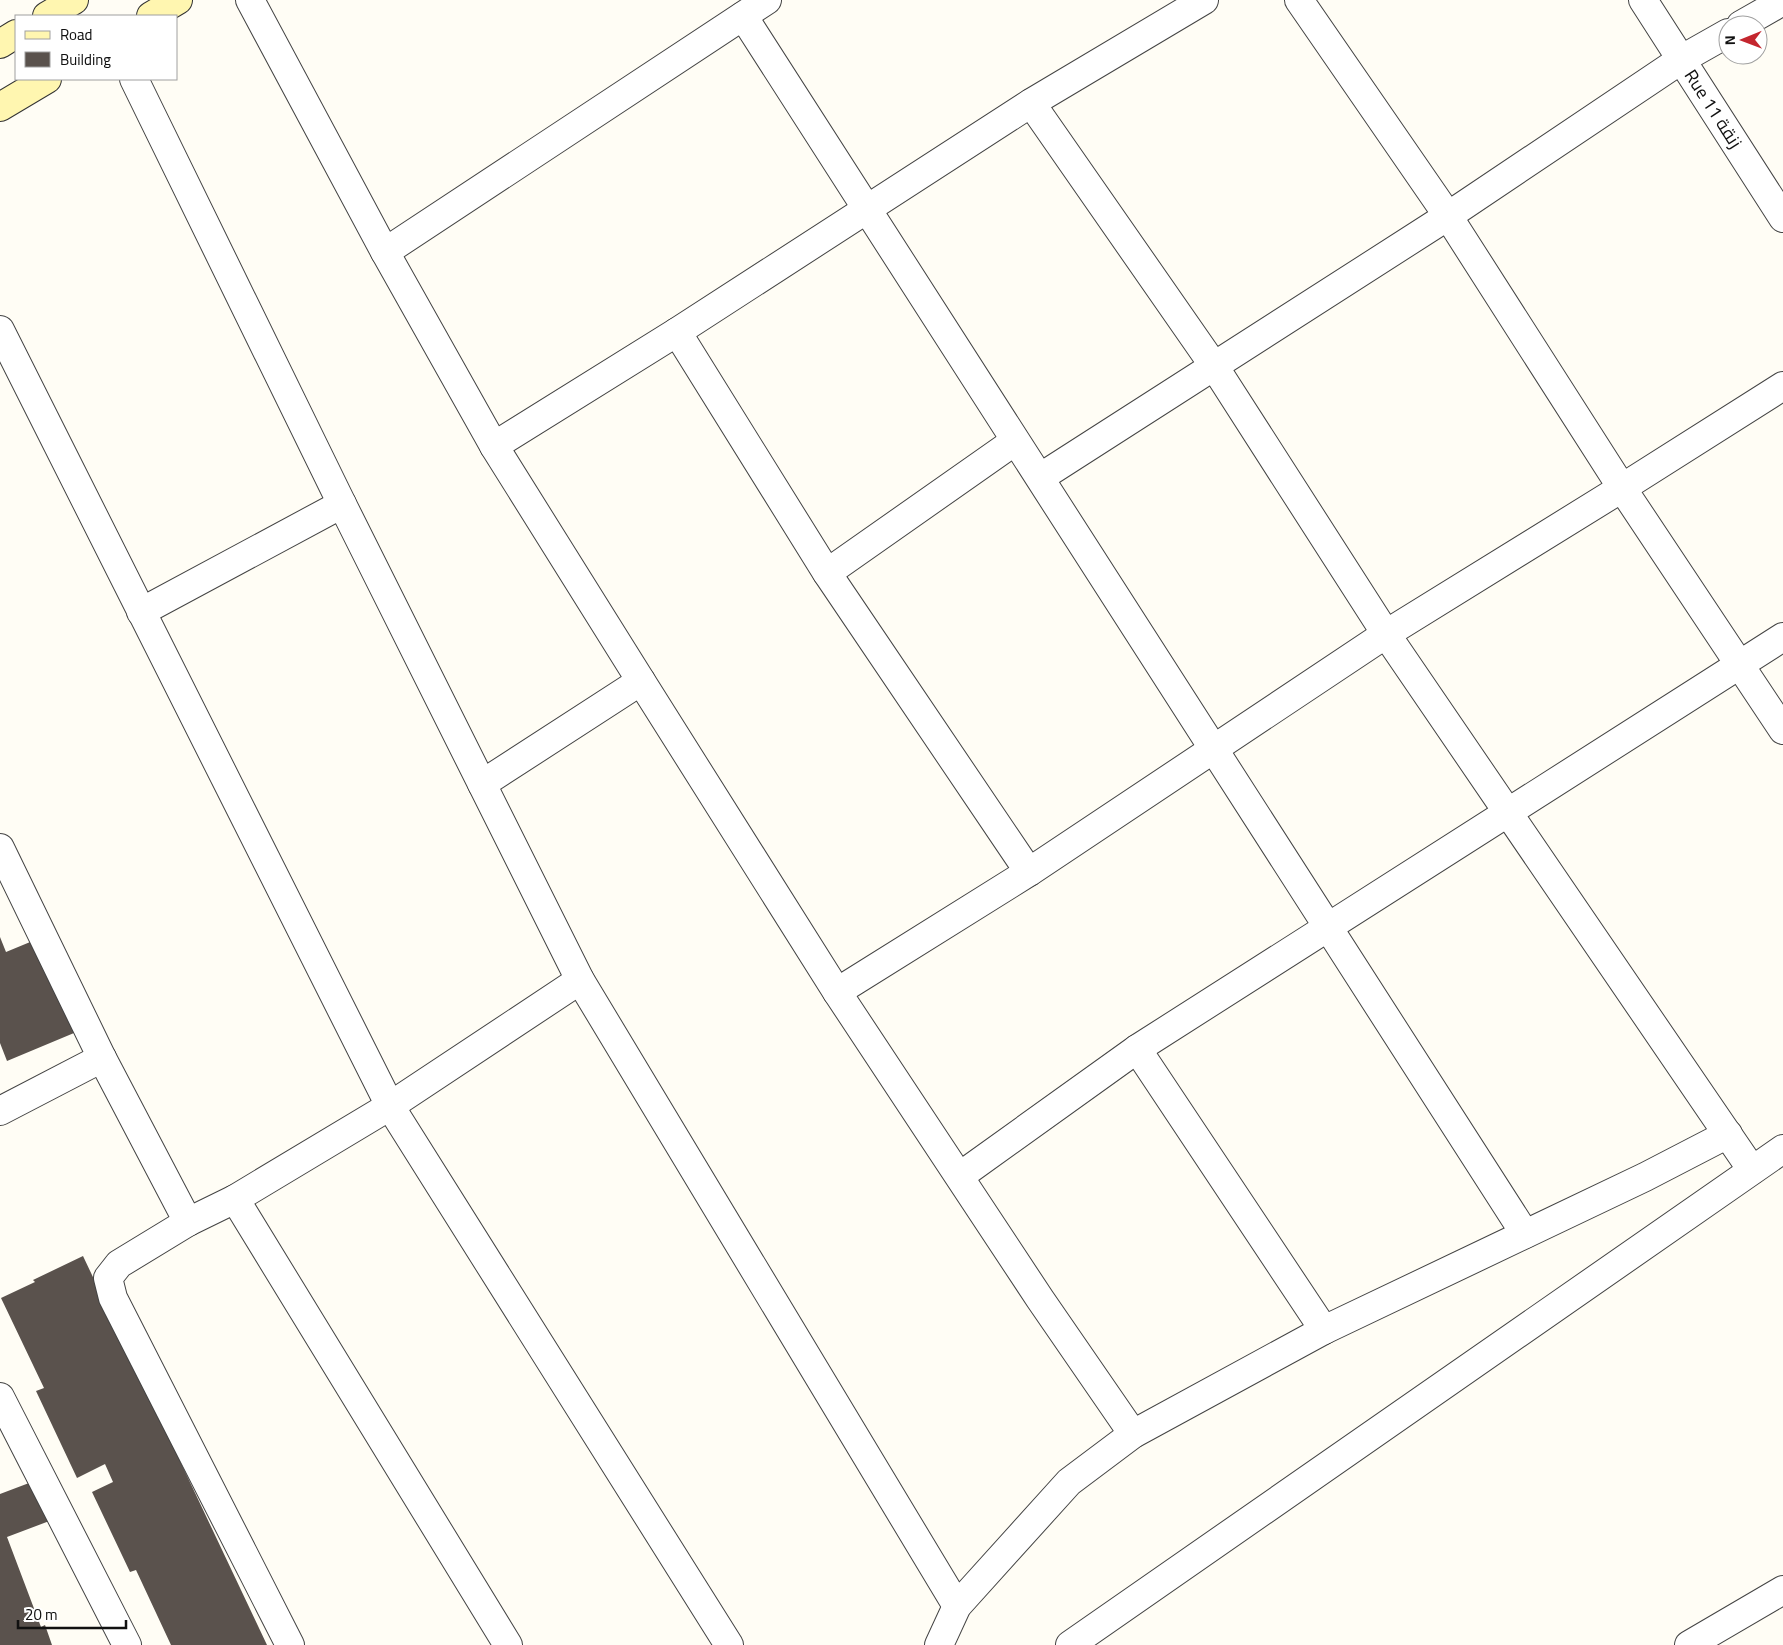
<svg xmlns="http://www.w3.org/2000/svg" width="1783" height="1645" font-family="Georgia,Cairo,serif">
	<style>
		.building { fill: #5a524d }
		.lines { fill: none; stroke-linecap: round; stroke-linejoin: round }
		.street-casing { stroke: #444; stroke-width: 30 }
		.secondary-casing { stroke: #333; stroke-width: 30 }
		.street { stroke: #fff; stroke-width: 28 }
		.secondary { stroke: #fff6b0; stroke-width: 28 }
		.labels { text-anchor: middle; stroke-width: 5; stroke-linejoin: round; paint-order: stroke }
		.street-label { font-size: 18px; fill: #111; stroke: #fff }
	</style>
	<rect width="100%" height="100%" fill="#fffdf5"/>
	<!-- building -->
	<g class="building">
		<polygon points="0,937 6,952 35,940 74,1033 7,1061 0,1043"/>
		<polygon points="83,1256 267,1645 171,1645 136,1570 130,1572 92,1492 113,1482 105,1464 77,1478 36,1391 44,1388 1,1298 35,1282 33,1280"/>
		<polygon points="37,1480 52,1520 7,1537 41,1627 45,1625 52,1645 0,1645 0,1494"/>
	</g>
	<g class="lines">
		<!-- street casing -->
		<g class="street-casing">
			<g id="street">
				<polyline points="250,0 385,252 494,446 641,681 837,992 1040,1299 1133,1434"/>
				<polyline points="1299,0 1448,216 1622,488 1783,730"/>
				<polyline points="1643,0 1783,218"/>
				<polyline points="743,16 1525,1234"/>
				<polyline points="1741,25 1783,1"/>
				<polyline points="134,79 342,504 580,980 957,1606"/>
				<polyline points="1031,103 1214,366 1386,634 1752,1170"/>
				<polyline points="385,252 767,0"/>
				<polyline points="0,330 390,1106 729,1645"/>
				<polyline points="677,332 827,573 1029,872"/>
				<polyline points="494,446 677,332 1031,103 1204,0"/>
				<polyline points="1041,477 1448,216 1682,59 1728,33"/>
				<polyline points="827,573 1015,441"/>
				<polyline points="141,612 342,504"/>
				<polyline points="482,784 641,681"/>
				<polyline points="0,848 102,1058 188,1222"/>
				<polyline points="837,992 1029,872 1386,634 1622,488 1783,386"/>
				<polyline points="1137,1049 1324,1330"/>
				<polyline points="0,1111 102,1058"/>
				<polyline points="960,1176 1137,1049 1783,637"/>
				<polyline points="235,1199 508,1645"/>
				<polyline points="0,1397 127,1645"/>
				<polyline points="290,1645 113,1298 108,1278 119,1264 188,1222 235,1199 390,1106 580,980"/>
				<polyline points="939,1645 957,1606 1069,1482 1133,1434 1324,1330 1645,1177 1728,1134"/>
				<polyline points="1070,1645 1783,1149"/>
				<polyline points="1689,1645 1783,1590"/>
			</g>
		</g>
		<!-- secondary casing -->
		<g class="secondary-casing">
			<g id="secondary">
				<polyline points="47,16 74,0"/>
				<polyline points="151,16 178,0"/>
				<polyline points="0,44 16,34"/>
				<polyline points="0,107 47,79"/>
			</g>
		</g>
		<!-- street -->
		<use href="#street" class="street"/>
		<!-- secondary -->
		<use href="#secondary" class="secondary"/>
	</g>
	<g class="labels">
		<!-- street labels -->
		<g class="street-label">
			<text transform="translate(1713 109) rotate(57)" y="6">Rue 11 زنقة</text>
		</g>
	</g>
	<!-- legend -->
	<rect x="15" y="15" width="162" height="65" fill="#ffffff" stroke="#a0a0a0"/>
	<rect x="25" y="31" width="25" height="8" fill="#fff6b0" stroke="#a0a0a0"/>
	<text x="60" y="40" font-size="15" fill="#111111">Road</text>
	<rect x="25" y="52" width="25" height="15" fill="#5a524d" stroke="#a0a0a0"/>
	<text x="60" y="65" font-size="15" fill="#111111">Building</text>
	<!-- north arrow -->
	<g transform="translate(1743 40) rotate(269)"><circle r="24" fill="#ffffff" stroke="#a0a0a0"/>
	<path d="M0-4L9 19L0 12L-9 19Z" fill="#c4262e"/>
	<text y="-8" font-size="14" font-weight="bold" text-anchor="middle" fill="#111111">N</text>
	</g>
	<!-- scale -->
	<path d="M18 1620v8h108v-8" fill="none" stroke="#111111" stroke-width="2.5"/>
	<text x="25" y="1620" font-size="15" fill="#111111" stroke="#ffffff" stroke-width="4" paint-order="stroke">20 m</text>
</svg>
